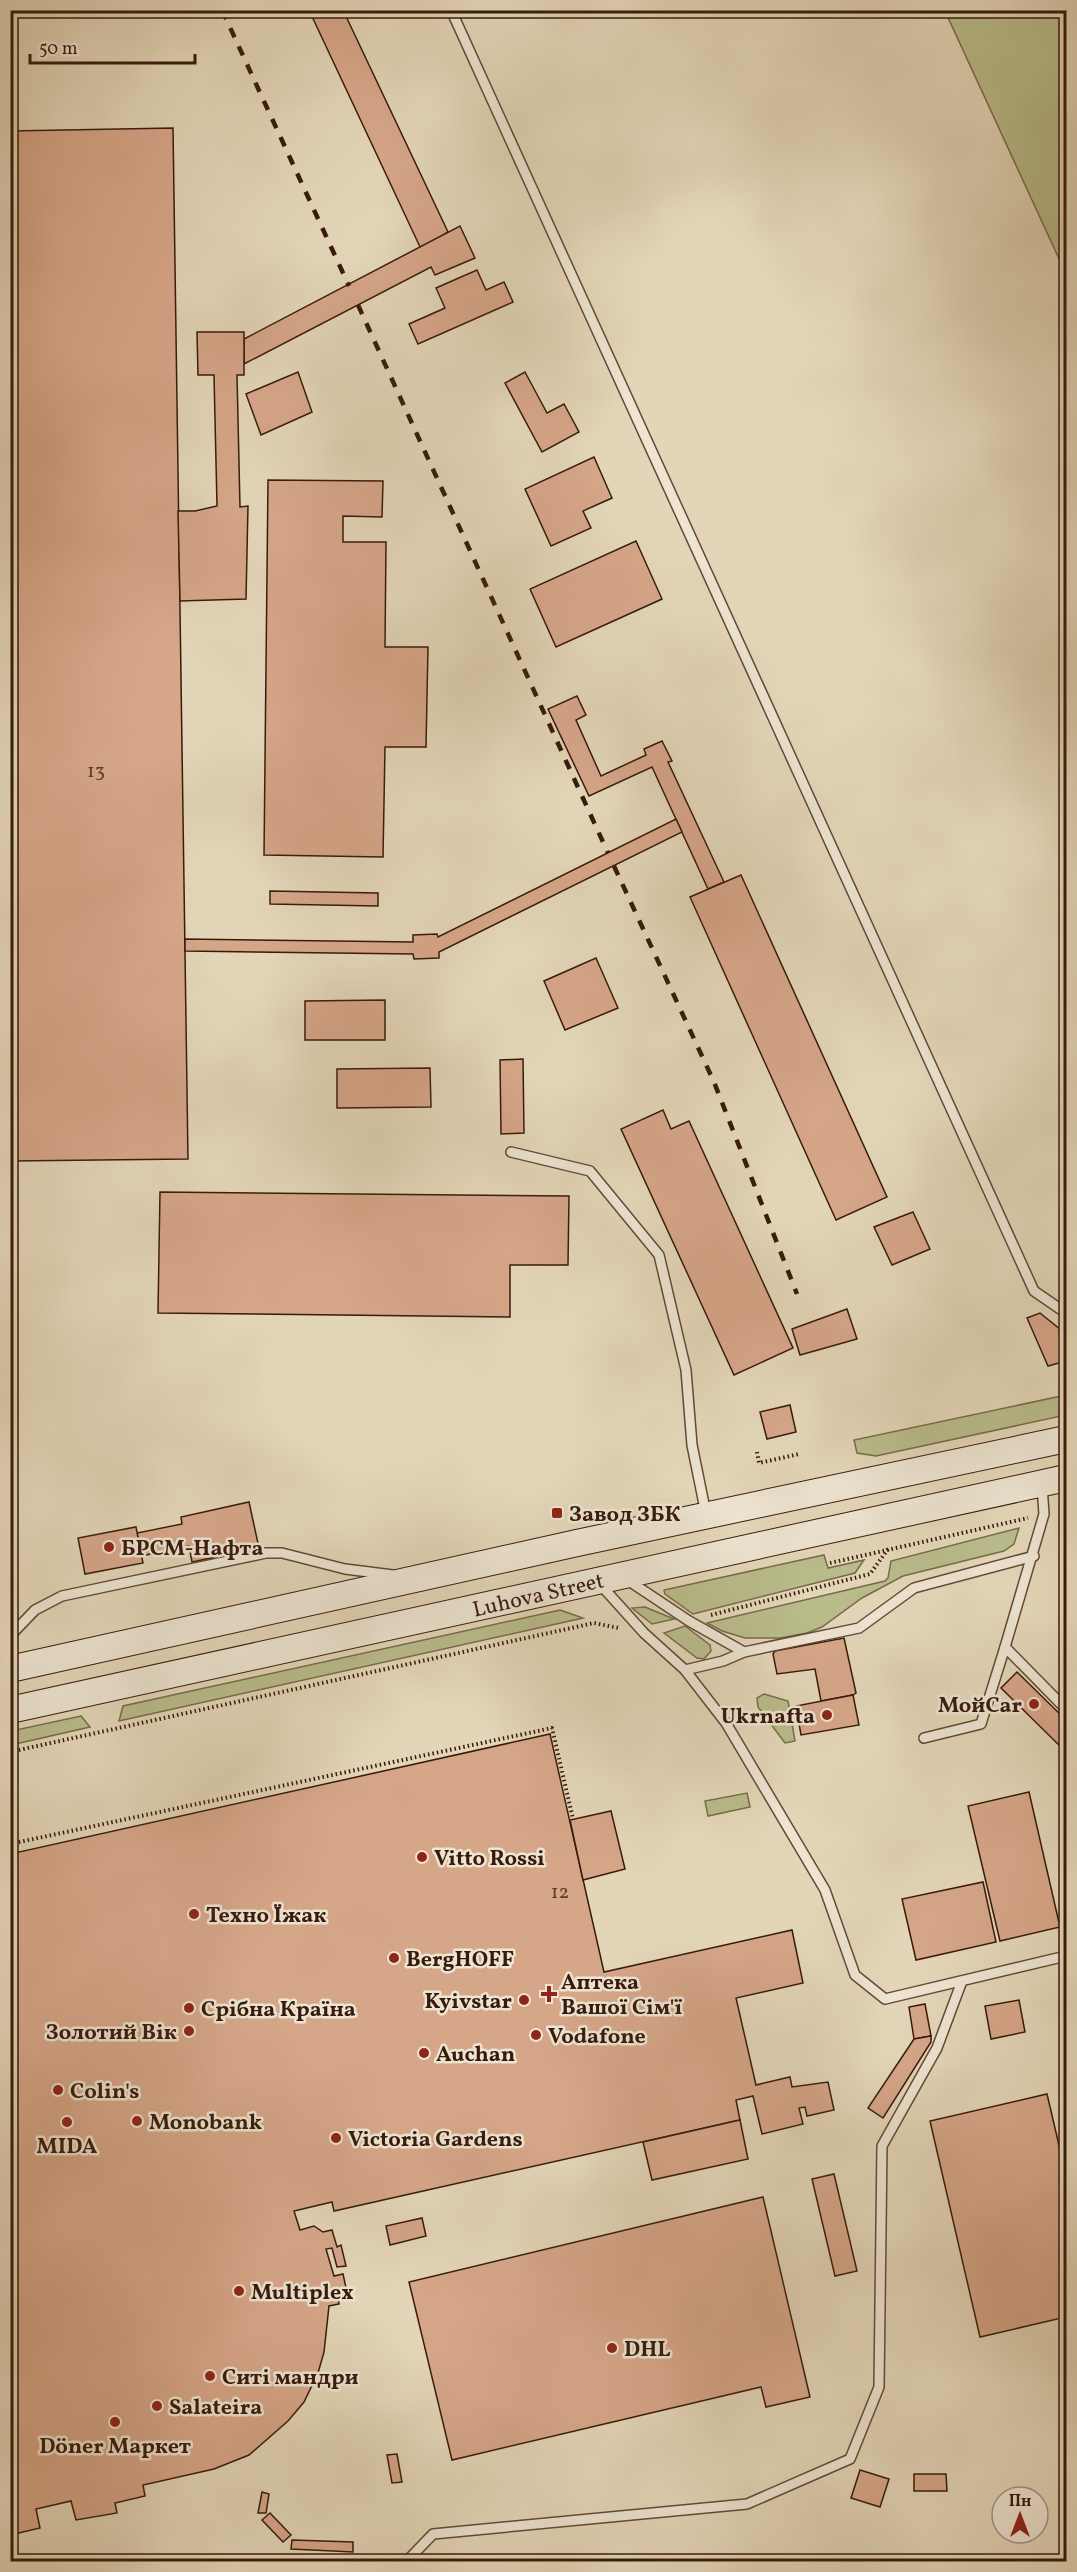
<svg xmlns="http://www.w3.org/2000/svg" width="1077" height="2572" font-family="Vollkorn,serif">
	<style>
		.green { fill: #b9bc8b; stroke: #786b4c; stroke-width: 1.5 }
		.building { fill: #d6a689; stroke: #381a0d; stroke-width: 1.5 }
		.lines { fill: none; stroke-linecap: round; stroke-linejoin: round }
		.lane-casing { stroke: #634938; stroke-width: 12 }
		.secondary-casing { stroke: #381a0d; stroke-width: 28 }
		.path { stroke: #381a0d; stroke-width: 4; stroke-dasharray: 1.5 3; stroke-linecap: butt }
		.lane { stroke: #ede4d1; stroke-width: 9 }
		.secondary { stroke: #ede4d1; stroke-width: 26 }
		.rail { stroke: #381a0d; stroke-width: 4.5; stroke-dasharray: 10 10; stroke-linecap: butt }
		.poi-dot { fill: #8f2418; stroke: #ede4d1; stroke-width: 2 }
		.labels { text-anchor: middle; stroke-width: 5; stroke-linejoin: round; paint-order: stroke }
		.number-label { font-size: 20px; fill: #603d2c }
		.poi-label { font-size: 22px; font-weight: bold; fill: #381a0d; stroke: #ede4d1; text-anchor: start }
		.street-label { font-size: 22px; fill: #381a0d; stroke: #ede4d1 }
	</style>
	<rect width="100%" height="100%" fill="#e3d6b8"/>
	<filter id="stains"><feTurbulence type="fractalNoise" baseFrequency=".00333" numOctaves="4"/><feColorMatrix values="0 0 0 0 .2 0 0 0 0 .09 0 0 0 0 .02 0 0 0 .5 -.17"/></filter>
	<radialGradient id="worn" r=".72"><stop offset=".6" stop-color="#630" stop-opacity="0"/><stop offset="1" stop-color="#630" stop-opacity=".3"/></radialGradient>
	<!-- green -->
	<g class="green">
		<polygon points="945,11 1066,11 1066,274"/>
		<polygon points="1066,1395 1066,1415 876,1456 857,1453 854,1440"/>
		<polygon points="1019,1528 1014,1544 1004,1551 903,1576 862,1598 822,1627 807,1633 780,1638 745,1638 722,1631 707,1623 885,1581 888,1578 891,1561"/>
		<polygon points="824,1555 828,1568 864,1560 855,1573 693,1614 665,1594 664,1590"/>
		<polygon points="645,1607 674,1619 652,1624 632,1608"/>
		<polygon points="560,1610 583,1618 119,1721 123,1706"/>
		<polygon points="685,1626 710,1645 711,1651 704,1659 697,1658 664,1633"/>
		<polygon points="764,1694 788,1701 795,1741 785,1743 758,1707 757,1698"/>
		<polygon points="81,1716 90,1727 11,1745 11,1731"/>
		<polygon points="747,1793 750,1807 708,1816 705,1801"/>
	</g>
	<!-- building -->
	<g class="building">
		<polygon points="309,10 343,10 448,232 421,249"/>
		<polygon points="173,128 188,1159 10,1161 10,131"/>
		<polygon points="460,226 475,258 435,275 431,267 244,364 244,339"/>
		<polygon points="477,270 486,290 504,282 513,302 418,344 409,324 445,308 436,288"/>
		<polygon points="197,332 244,332 244,375 237,375 240,507 248,506 246,599 180,601 178,511 195,511 217,506 214,375 198,375"/>
		<polygon points="298,372 312,412 261,435 246,394"/>
		<polygon points="525,372 547,413 564,404 579,432 542,452 505,383"/>
		<polygon points="594,457 612,498 583,511 591,528 551,546 525,489"/>
		<polygon points="268,480 383,481 382,517 343,516 343,542 386,542 385,647 428,647 426,747 385,747 383,857 264,855"/>
		<polygon points="636,541 662,599 556,647 530,589"/>
		<polygon points="577,696 586,715 576,720 601,776 646,755 644,749 662,741 672,761 668,762 724,882 708,889 652,767 589,796 548,709"/>
		<polygon points="676,819 682,832 439,952 439,958 414,959 413,954 185,951 185,939 413,942 413,935 437,934 438,937"/>
		<polygon points="741,875 887,1197 836,1220 690,897"/>
		<polygon points="270,891 378,893 378,906 270,904"/>
		<polygon points="596,958 618,1008 565,1030 544,981"/>
		<polygon points="385,1000 385,1040 305,1040 305,1001"/>
		<polygon points="523,1059 524,1133 501,1134 500,1060"/>
		<polygon points="430,1068 431,1107 337,1108 337,1069"/>
		<polygon points="663,1110 671,1129 689,1121 793,1348 734,1375 621,1129"/>
		<polygon points="160,1192 569,1196 568,1265 510,1265 510,1317 158,1313"/>
		<polygon points="913,1212 930,1249 892,1265 874,1227"/>
		<polygon points="847,1309 857,1339 800,1355 792,1329"/>
		<polygon points="1040,1313 1061,1330 1066,1341 1066,1361 1048,1366 1027,1318"/>
		<polygon points="790,1405 796,1432 767,1439 760,1412"/>
		<polygon points="249,1502 259,1548 192,1562 189,1546 141,1556 137,1533 182,1524 181,1517"/>
		<polygon points="136,1527 143,1563 85,1574 78,1538"/>
		<polygon points="844,1638 856,1693 853,1695 821,1701 815,1669 777,1674 773,1654 775,1651"/>
		<polygon points="1017,1672 1066,1720 1066,1752 1001,1688"/>
		<polygon points="853,1695 859,1725 801,1735 796,1706"/>
		<polygon points="550,1734 604,1972 792,1930 803,1983 736,1998 756,2085 790,2077 792,2087 828,2082 834,2110 807,2116 805,2107 799,2108 803,2124 762,2134 753,2096 736,2100 740,2120 334,2211 332,2202 294,2211 300,2230 314,2226 323,2232 332,2230 337,2247 341,2245 346,2266 337,2267 332,2248 326,2249 334,2276 343,2274 348,2297 338,2299 339,2304 329,2306 324,2352 318,2373 304,2402 288,2421 249,2455 214,2469 143,2485 145,2496 115,2503 117,2513 76,2520 71,2501 36,2509 40,2528 10,2535 10,1854"/>
		<polygon points="1029,1792 1060,1927 1000,1941 968,1806"/>
		<polygon points="611,1811 625,1869 583,1880 570,1820"/>
		<polygon points="983,1882 996,1942 916,1960 902,1899"/>
		<polygon points="1019,2000 1025,2032 991,2039 985,2006"/>
		<polygon points="925,2004 931,2036 914,2039 909,2007"/>
		<polygon points="931,2036 931,2042 883,2118 868,2108 914,2039"/>
		<polygon points="1047,2094 1066,2175 1066,2317 980,2337 930,2121"/>
		<polygon points="740,2120 748,2159 652,2180 643,2142"/>
		<polygon points="834,2174 857,2271 835,2276 812,2179"/>
		<polygon points="763,2197 810,2397 766,2407 761,2387 452,2460 409,2282"/>
		<polygon points="422,2218 426,2236 390,2245 386,2226"/>
		<polygon points="397,2454 402,2482 392,2483 387,2455"/>
		<polygon points="860,2470 889,2479 880,2507 851,2498"/>
		<polygon points="914,2474 946,2474 947,2491 914,2491"/>
		<polygon points="262,2492 269,2494 266,2513 258,2513"/>
		<polygon points="270,2513 291,2535 283,2542 262,2520"/>
		<polygon points="292,2540 353,2542 353,2552 291,2549"/>
	</g>
	<g class="lines">
		<!-- lane casing -->
		<g class="lane-casing">
			<g id="lane">
				<polyline points="451,10 1034,1291 1066,1313"/>
				<polyline points="511,1152 590,1171 659,1255 686,1370 692,1445 706,1514"/>
				<polyline points="1042,1486 1044,1514 1005,1647 1066,1709"/>
				<polyline points="626,1579 689,1621 744,1652"/>
				<polyline points="599,1583 644,1633 685,1670 726,1723 825,1890 855,1975 885,1999 1066,1956"/>
				<polyline points="10,1636 35,1610 62,1596 266,1553 282,1553 345,1569 393,1575"/>
				<polyline points="685,1670 723,1661 744,1652 859,1628 914,1588 1034,1556"/>
				<polyline points="924,1738 981,1724 1005,1647"/>
				<polyline points="406,2562 433,2534 747,2504 850,2459 879,2387 882,2146 937,2048 962,1981"/>
			</g>
		</g>
		<!-- secondary casing -->
		<g class="secondary-casing">
			<g id="secondary">
				<polyline points="10,1669 577,1543 1066,1439"/>
				<polyline points="10,1710 1066,1478"/>
			</g>
		</g>
		<!-- path -->
		<g class="path">
			<polyline points="757,1452 759,1463 799,1454"/>
			<polyline points="830,1563 1028,1518"/>
			<polyline points="711,1615 870,1574 888,1549"/>
			<polyline points="10,1752 594,1623 619,1628"/>
			<polyline points="10,1844 552,1728 573,1819"/>
		</g>
		<!-- lane -->
		<use href="#lane" class="lane"/>
		<!-- secondary -->
		<use href="#secondary" class="secondary"/>
		<!-- rail -->
		<g class="rail">
			<polyline points="222,10 349,286"/>
			<polyline points="358,305 608,853"/>
			<polyline points="614,866 714,1082 797,1294"/>
		</g>
	</g>
	<!-- markers -->
	<g class="poi-dot">
		<rect x="551" y="1507" width="12" height="12" rx="3"/>
		<circle cx="109" cy="1547" r="6"/>
		<circle cx="1034" cy="1704" r="6"/>
		<circle cx="827" cy="1715" r="6"/>
		<circle cx="422" cy="1857" r="6"/>
		<circle cx="194" cy="1914" r="6"/>
		<circle cx="394" cy="1958" r="6"/>
		<path d="M546 1985h6v6h6v6h-6v6h-6v-6h-6v-6h6z"/>
		<circle cx="524" cy="2000" r="6"/>
		<circle cx="189" cy="2008" r="6"/>
		<circle cx="189" cy="2031" r="6"/>
		<circle cx="536" cy="2035" r="6"/>
		<circle cx="424" cy="2053" r="6"/>
		<circle cx="58" cy="2090" r="6"/>
		<circle cx="137" cy="2121" r="6"/>
		<circle cx="67" cy="2122" r="6"/>
		<circle cx="336" cy="2138" r="6"/>
		<circle cx="239" cy="2291" r="6"/>
		<circle cx="612" cy="2348" r="6"/>
		<circle cx="210" cy="2376" r="6"/>
		<circle cx="157" cy="2406" r="6"/>
		<circle cx="115" cy="2422" r="6"/>
	</g>
	<g class="labels">
		<!-- number labels -->
		<g class="number-label">
			<text x="96" y="777">13</text>
			<text x="560" y="1898">12</text>
		</g>
		<!-- poi labels -->
		<g class="poi-label">
			<text x="569" y="1521">Завод ЗБК</text>
			<text x="121" y="1555">БРСМ-Нафта</text>
			<text x="1022" y="1712" text-anchor="end">МойCar</text>
			<text x="815" y="1723" text-anchor="end">Ukrnafta</text>
			<text x="434" y="1865">Vitto Rossi</text>
			<text x="206" y="1922">Техно Їжак</text>
			<text x="406" y="1966">BergHOFF</text>
			<text x="561" y="1989">Аптека<tspan x="561" dy="25">Вашої Сім'ї</tspan></text>
			<text x="512" y="2008" text-anchor="end">Kyivstar</text>
			<text x="201" y="2016">Срібна Країна</text>
			<text x="177" y="2039" text-anchor="end">Золотий Вік</text>
			<text x="548" y="2043">Vodafone</text>
			<text x="436" y="2061">Auchan</text>
			<text x="70" y="2098">Colin's</text>
			<text x="149" y="2129">Monobank</text>
			<text x="348" y="2146">Victoria Gardens</text>
			<text x="67" y="2153" text-anchor="middle">MIDA</text>
			<text x="251" y="2299">Multiplex</text>
			<text x="624" y="2356">DHL</text>
			<text x="222" y="2384">Ситі мандри</text>
			<text x="169" y="2414">Salateira</text>
			<text x="115" y="2453" text-anchor="middle">Döner Маркет</text>
		</g>
		<!-- street labels -->
		<g class="street-label">
			<text transform="translate(538 1594) rotate(-13)" y="8">Luhova Street</text>
		</g>
	</g>
	<!-- margin -->
	<rect width="1077" height="2572" fill="none" stroke="#e3d6b8" stroke-width="36"/>
	<rect x="12" y="12" width="1053" height="2548" fill="none" stroke="#381a0d" stroke-width="3"/>
	<rect x="18" y="18" width="1041" height="2536" fill="none" stroke="#381a0d" stroke-width="1.5"/>
	<!-- north arrow -->
	<g transform="translate(1020 2515)"><circle r="28" fill="#ede4d1" stroke="#a59383" stroke-width="1.5"/>
	<path d="M0-4.5L10 22L0 15L-10 22Z" fill="#8f2418"/>
	<text y="-9" font-size="16" font-weight="bold" text-anchor="middle" fill="#381a0d">Пн</text>
	</g>
	<!-- scale -->
	<path d="M30 54v9h165v-9" fill="none" stroke="#381a0d" stroke-width="3"/>
	<text x="39" y="54" font-size="18" fill="#381a0d" stroke="#ede4d1" stroke-width="4.5" paint-order="stroke">50 m</text>
	<rect width="100%" height="100%" filter="url(#stains)"/>
	<rect width="100%" height="100%" fill="url(#worn)"/>
</svg>
